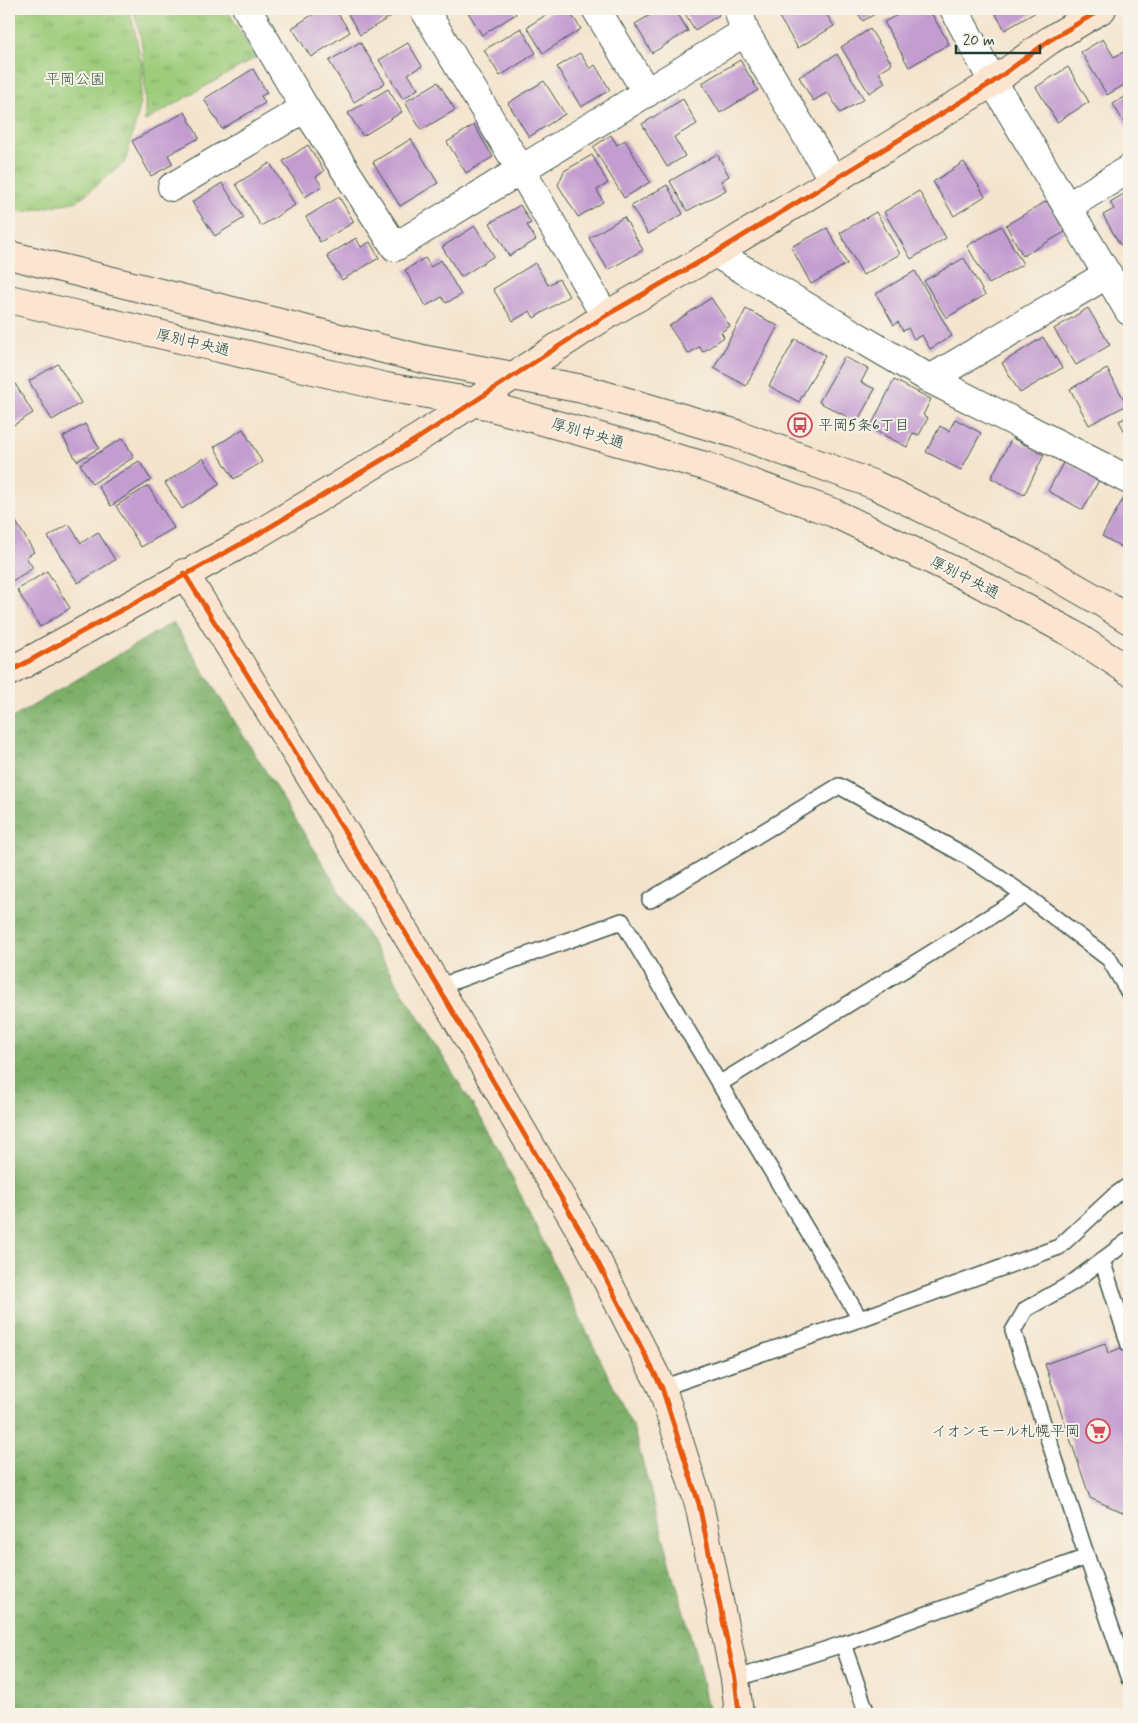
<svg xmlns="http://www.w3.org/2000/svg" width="1138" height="1723" font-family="Mynerve,'Klee One',sans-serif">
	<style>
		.forest { fill: url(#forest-crowns); stroke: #4e764f }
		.park { fill: url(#park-tufts); stroke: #5e8457 }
		.building { fill: #c39cd0 }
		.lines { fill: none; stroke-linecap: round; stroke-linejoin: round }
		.lane-casing { stroke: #3f564b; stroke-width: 18 }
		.street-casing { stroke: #3f564b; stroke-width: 30 }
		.secondary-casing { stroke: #3f564b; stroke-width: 30 }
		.lane { stroke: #fff; stroke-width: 15 }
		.street { stroke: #fff; stroke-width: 28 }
		.secondary { stroke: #fce5d0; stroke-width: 28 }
		.cycleway-casing { stroke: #f7f3e8; stroke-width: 8 }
		.cycleway { stroke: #e8590c; stroke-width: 5 }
		.labels { text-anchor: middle; stroke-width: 4; stroke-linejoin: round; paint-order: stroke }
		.park-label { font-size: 15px; fill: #385a42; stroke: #f7f3e8 }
		.street-label { font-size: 15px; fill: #1f3d34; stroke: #f7f3e8 }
		.poi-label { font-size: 15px; fill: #1f3d34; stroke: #f7f3e8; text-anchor: start }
	</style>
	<defs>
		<pattern id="forest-crowns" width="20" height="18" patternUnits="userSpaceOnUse" patternTransform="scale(1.25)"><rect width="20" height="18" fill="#7eb06a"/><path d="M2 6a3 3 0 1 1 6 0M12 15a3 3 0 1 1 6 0" fill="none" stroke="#679058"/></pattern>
		<pattern id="park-tufts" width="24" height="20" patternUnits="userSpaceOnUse" patternTransform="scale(1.25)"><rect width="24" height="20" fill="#9dcc7a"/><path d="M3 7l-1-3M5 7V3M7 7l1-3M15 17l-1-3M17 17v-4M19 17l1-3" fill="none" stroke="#7fa765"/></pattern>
	</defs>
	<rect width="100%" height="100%" fill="#f7f3e8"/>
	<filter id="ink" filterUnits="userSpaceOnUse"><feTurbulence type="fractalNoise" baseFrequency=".02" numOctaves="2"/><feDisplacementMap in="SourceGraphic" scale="10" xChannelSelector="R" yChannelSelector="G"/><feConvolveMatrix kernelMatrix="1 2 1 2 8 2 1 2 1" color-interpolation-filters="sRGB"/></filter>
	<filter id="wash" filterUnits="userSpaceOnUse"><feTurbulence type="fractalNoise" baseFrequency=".0096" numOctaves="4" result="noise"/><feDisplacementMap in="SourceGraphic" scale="20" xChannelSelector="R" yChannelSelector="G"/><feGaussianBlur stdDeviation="1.12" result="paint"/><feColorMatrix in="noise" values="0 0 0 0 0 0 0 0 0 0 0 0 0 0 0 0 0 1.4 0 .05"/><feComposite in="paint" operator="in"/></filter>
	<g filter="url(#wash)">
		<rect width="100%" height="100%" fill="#f4e4cd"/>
		<!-- forest -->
		<polygon class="forest" points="173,622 492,1136 633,1427 698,1663 709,1714 9,1714 9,720"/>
		<!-- park -->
		<g class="park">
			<polygon points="9,9 128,9 133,23 143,71 139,110 125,162 77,201 24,212 9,208"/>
			<path d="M133,9h94l28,49 -110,63c0,-39 1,-74 -12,-112z"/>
		</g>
		<g id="blocks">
			<!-- building -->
			<g class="building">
				<polygon points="321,9 335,9 350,32 311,57 292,28"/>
				<polygon points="345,9 403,9 360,35"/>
				<polygon points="466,9 513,9 516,14 482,35"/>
				<polygon points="555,9 568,9 581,29 543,53 527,27"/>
				<polygon points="660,9 675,9 688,31 652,53 635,24"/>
				<polygon points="682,9 715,9 719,15 695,30"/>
				<polygon points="774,9 823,9 834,26 798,48"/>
				<polygon points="855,9 883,9 863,21"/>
				<polygon points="909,9 929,9 949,44 909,67 884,22"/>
				<polygon points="993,9 1041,9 1005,30"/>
				<polygon points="521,28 536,53 500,76 484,50"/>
				<polygon points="870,29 892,64 879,72 885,83 869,93 841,47"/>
				<polygon points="1103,39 1114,57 1129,49 1129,82 1107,95 1081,52"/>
				<polygon points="360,42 385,83 354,102 329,61"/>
				<polygon points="408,43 422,66 408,74 418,89 403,99 379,60"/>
				<polygon points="580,53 590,69 595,65 610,90 581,107 557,67"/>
				<polygon points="837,54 864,99 840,113 828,92 813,101 799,77"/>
				<polygon points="740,60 758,90 720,113 702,83"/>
				<polygon points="1068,67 1089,102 1057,122 1036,87"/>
				<polygon points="253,69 267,93 261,96 265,103 222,129 204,99"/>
				<polygon points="544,81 565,114 529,137 508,103"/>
				<polygon points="438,82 455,110 421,130 405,102"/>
				<polygon points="388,89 402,112 363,136 348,113"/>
				<polygon points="1129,94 1129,131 1113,104"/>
				<polygon points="683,99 697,124 674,137 685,156 667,167 642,124"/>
				<polygon points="185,112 199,138 168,155 173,164 151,176 132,141"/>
				<polygon points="474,125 493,157 466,173 447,142"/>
				<polygon points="611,135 617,145 625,140 650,182 624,198 593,147"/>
				<polygon points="411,139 438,183 400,206 373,162"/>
				<polygon points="308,145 324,171 316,177 322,186 305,197 283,161"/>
				<polygon points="717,154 729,176 721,181 726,190 687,211 670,181"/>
				<polygon points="592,155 608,183 597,190 603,202 578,217 558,185 564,171"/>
				<polygon points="964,162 985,196 954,216 933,182"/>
				<polygon points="270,163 295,205 261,226 236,184"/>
				<polygon points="222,183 244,218 215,236 192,202"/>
				<polygon points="667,185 683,214 648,234 631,206"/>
				<polygon points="919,191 946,238 911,259 884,212"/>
				<polygon points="1129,191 1129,240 1120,245 1103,215 1114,209 1110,202"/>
				<polygon points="339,197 354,222 320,242 306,217"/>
				<polygon points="1047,201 1065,232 1023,256 1006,225"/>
				<polygon points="520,205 531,223 527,225 536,240 509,256 490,223"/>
				<polygon points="876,212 900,254 863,275 840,233"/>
				<polygon points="624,217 643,250 608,270 589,238"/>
				<polygon points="475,226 494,256 461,277 442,247"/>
				<polygon points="1001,226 1023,264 989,284 967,246"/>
				<polygon points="827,228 847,264 811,284 791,247"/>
				<polygon points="356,238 361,247 370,242 379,258 342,280 327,256"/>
				<polygon points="425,258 431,267 441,260 461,295 446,303 442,297 426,306 405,270"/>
				<polygon points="964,258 985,295 946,318 924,281"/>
				<polygon points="535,263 548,285 559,279 569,296 534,318 530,311 513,321 493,289"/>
				<polygon points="915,271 952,336 930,349 922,335 914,339 908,328 903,331 898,322 894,325 876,294"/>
				<polygon points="711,298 730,326 721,332 724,337 703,352 699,347 688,354 669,326"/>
				<polygon points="1088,308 1110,345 1076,365 1054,329"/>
				<polygon points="746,309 778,326 746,386 714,368"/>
				<polygon points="1043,337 1062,368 1020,393 1002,363"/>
				<polygon points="795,339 825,355 799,402 769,386"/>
				<polygon points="844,357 868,369 861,382 875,389 857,422 819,402"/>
				<polygon points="58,364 81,403 52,420 29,381"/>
				<polygon points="1107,369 1127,405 1089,425 1070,389"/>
				<polygon points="9,374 33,413 9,428"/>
				<polygon points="894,380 931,399 923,415 928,418 919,435 913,433 907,447 870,428"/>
				<polygon points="1129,416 1129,439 1119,421"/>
				<polygon points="955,419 981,433 961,470 926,452 940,426 949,431"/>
				<polygon points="85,424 99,448 77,461 63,437"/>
				<polygon points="243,429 262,462 234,479 214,447"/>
				<polygon points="123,438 134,457 92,484 80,464"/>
				<polygon points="1012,438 1044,455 1024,495 991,478"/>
				<polygon points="203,458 220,484 182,509 165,483"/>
				<polygon points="139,461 151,480 111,506 98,486"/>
				<polygon points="1064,461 1099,480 1083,510 1048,491"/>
				<polygon points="148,486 174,528 141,547 116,506"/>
				<polygon points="1126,494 1129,496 1129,542 1125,549 1102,536"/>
				<polygon points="9,510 34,552 26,557 33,568 9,583"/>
				<polygon points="69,524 81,543 98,532 115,560 78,583 48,537"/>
				<polygon points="47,571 70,608 40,627 17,590"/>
				<polygon points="1105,1343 1108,1353 1129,1345 1129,1515 1090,1498 1045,1364"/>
			</g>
		</g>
	</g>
	<g filter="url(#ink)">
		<use href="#blocks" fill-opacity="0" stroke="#3f564b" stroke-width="1"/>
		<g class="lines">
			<!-- lane casing -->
			<g class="lane-casing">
				<g id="lane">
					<polyline points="650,900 839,786 968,857 1025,895"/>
					<polyline points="438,987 622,921 860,1319"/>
					<polyline points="719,1084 1025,895 1109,959 1129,993"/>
					<polyline points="1102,1260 1129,1345"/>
					<polyline points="662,1388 860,1319 1059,1247 1115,1195 1129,1185"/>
					<polyline points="1087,1557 1013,1331 1026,1309 1072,1283 1129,1240"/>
					<polyline points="843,1644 867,1714"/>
					<polyline points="735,1679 843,1644 1087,1557 1129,1679"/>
				</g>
			</g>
			<!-- street casing -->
			<g class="street-casing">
				<g id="street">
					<polyline points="247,9 305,108 395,247 745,32"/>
					<polyline points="424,9 521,170 605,316"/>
					<polyline points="596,9 647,93"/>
					<polyline points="738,9 745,32 833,180"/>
					<polyline points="954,9 993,82 1129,311"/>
					<polyline points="172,187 305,108"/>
					<polyline points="1067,207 1129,169"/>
					<polyline points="715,253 930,379 1129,480"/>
					<polyline points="930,379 1108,274"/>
				</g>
			</g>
			<!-- secondary casing -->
			<g class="secondary-casing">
				<g id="secondary">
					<polyline points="9,255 427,360 583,389 737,434 875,485 1033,563 1101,602 1129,620"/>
					<polyline points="9,299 386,387 474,402 705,466 834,513 977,582 1071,633 1129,671"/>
					<polyline points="184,573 346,834 438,987 590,1247 662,1388 699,1504 735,1679 739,1714"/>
					<polyline points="9,672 250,539 420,437 605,316 715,253 993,82 1050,40 1102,9"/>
				</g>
			</g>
			<!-- lane -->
			<use href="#lane" class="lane"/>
			<!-- street -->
			<use href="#street" class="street"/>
			<!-- secondary -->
			<use href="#secondary" class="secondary"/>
			<!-- cycleway casing -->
			<g class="cycleway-casing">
				<g id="cycleway">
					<polyline points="184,573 346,834 438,987 590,1247 662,1388 699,1504 735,1679 739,1714"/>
					<polyline points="9,672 250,539 420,437 605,316 715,253 993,82 1050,40 1102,9"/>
				</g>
			</g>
			<!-- cycleway -->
			<use href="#cycleway" class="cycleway"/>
		</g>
	</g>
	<!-- icons -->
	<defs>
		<g id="bus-ring" transform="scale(1.25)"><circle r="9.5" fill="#f7f3e8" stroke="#d1495b" stroke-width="1.5"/><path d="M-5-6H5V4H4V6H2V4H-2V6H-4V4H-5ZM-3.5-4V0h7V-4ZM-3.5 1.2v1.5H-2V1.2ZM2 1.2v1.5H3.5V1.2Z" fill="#d1495b"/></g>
		<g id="supermarket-ring" transform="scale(1.25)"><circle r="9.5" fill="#f7f3e8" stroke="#d1495b" stroke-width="1.5"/><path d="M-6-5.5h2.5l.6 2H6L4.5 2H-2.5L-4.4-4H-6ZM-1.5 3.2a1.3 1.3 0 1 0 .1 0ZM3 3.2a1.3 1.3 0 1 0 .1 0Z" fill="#d1495b"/></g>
	</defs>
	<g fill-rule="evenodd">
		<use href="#bus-ring" x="800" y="425"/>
		<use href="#supermarket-ring" x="1098" y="1431"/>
	</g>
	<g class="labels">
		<!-- park labels -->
		<g class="park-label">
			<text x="75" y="84">平岡公園</text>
		</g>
		<!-- street labels -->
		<g class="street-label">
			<text transform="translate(193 342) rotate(13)" y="5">厚別中央通</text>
			<text transform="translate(588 433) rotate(16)" y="5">厚別中央通</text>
			<text transform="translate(965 577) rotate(27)" y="5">厚別中央通</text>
		</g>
		<!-- poi labels -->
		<g class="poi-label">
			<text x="818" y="430">平岡5条6丁目</text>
			<text x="1080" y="1436" text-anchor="end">イオンモール札幌平岡</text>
		</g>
	</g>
	<!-- margin -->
	<rect width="1138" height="1723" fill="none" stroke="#f7f3e8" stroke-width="30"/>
	<!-- scale -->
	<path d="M956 45v8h84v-8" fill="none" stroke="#1f3d34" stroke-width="2.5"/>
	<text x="963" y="45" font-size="15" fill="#1f3d34" stroke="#f7f3e8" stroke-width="4" paint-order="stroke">20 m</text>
</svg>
